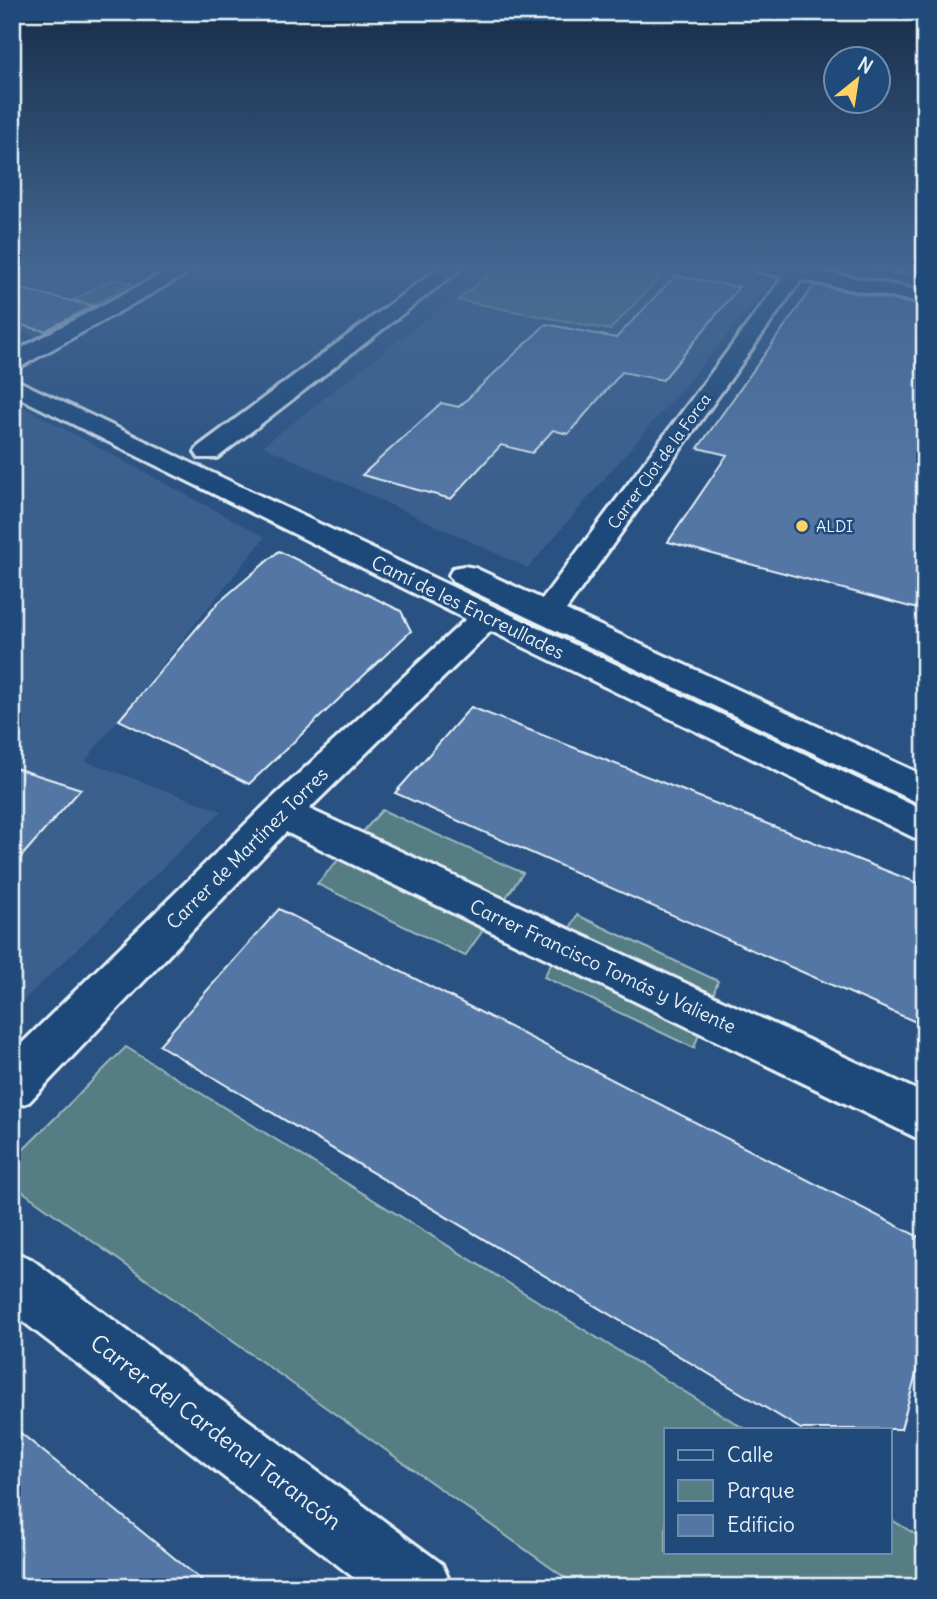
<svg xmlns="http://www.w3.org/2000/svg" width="937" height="1599" font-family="Delius,sans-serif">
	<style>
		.built { fill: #3a608e }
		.green { fill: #557d83; stroke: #9eb7be; stroke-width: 2 }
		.building { fill: #5376a5; stroke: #e8f1f8; stroke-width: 2 }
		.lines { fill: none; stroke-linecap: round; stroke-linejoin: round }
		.street-casing { stroke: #e8f1f8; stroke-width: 6 }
		.street { fill: #1f4a7a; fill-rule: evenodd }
		.rail-casing { stroke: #e8f1f8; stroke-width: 5 }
		.rail { stroke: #1f4a7a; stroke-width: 3.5; stroke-dasharray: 10; stroke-linecap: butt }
		.poi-dot { fill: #ffd166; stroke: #1f4a7a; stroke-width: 2.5 }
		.labels { text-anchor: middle; stroke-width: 5; stroke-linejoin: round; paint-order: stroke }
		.far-street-label { font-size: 16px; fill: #e8f1f8; stroke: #1f4a7a }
		.far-poi-label { font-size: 16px; fill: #e8f1f8; stroke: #1f4a7a; text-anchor: start }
		.street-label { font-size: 19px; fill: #e8f1f8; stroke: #1f4a7a }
		.near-street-label { font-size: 23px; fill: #e8f1f8; stroke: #1f4a7a }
	</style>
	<rect width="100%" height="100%" fill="#295282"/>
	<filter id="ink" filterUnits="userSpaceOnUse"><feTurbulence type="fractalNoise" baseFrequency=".0143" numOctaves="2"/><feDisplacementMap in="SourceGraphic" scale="14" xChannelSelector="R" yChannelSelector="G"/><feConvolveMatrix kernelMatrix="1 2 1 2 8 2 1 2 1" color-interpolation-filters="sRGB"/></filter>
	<g filter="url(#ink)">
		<!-- built -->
		<g class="built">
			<polygon points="46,267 66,267 137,283 35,338 12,327 12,284"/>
			<polygon points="492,267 713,267 777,277 528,568 263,446"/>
			<polygon points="12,401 265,537 85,761 222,811 12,1011"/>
		</g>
		<!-- green -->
		<g class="green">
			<polygon points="498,267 613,267 661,276 610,330 458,300"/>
			<polygon points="113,279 132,283 94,305 73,300"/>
			<polygon points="382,810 523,873 465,956 317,884"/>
			<polygon points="577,915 718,981 694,1048 544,977"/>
			<polygon points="126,1047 745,1429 666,1429 666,1552 890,1552 890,1519 925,1540 925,1587 578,1587 12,1184 12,1161"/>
		</g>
		<!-- building -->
		<g class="building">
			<polygon points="675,276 739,287 663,380 622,372 568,434 553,430 532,453 501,445 451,499 362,475 441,403 459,407 546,324 616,338"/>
			<polygon points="814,285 925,306 925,611 668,542 727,455 698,448"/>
			<polygon points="12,287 93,306 45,331 12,323"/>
			<polygon points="279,551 401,611 411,631 249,784 119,720 218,603"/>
			<polygon points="471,707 925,886 925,1026 395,793"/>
			<polygon points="12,767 81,789 12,867"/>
			<polygon points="279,909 925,1240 925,1341 901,1429 801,1429 159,1045"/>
			<polygon points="12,1426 135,1526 210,1587 12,1587"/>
		</g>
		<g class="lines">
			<!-- street casing -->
			<g class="street-casing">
				<g id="street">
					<polygon points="174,267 199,267 22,366 12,368 12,353"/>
					<polygon points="440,267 463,267 217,458 199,458 195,452 199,446"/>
					<polygon points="754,267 797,267 925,291 925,303 801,280 566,610 925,776 925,806 453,582 449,575 453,568 464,566 475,568 542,599 783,277 757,271"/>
					<polygon points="12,378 925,811 925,843 491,631 309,809 925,1094 925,1142 286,832 29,1102 12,1108 12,1053 267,803 466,619 12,394"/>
					<polygon points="12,1251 31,1259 442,1564 452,1587 366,1587 12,1313"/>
				</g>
			</g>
			<!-- street -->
			<use href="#street" class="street"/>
			<!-- rail casing -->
			<g class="rail-casing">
				<polyline id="rail" points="865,267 925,277"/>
			</g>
			<!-- rail -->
			<use href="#rail" class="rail"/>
		</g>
	</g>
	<!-- sky -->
	<linearGradient id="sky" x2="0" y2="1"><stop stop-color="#172d48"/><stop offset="0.54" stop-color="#436692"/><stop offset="1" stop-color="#436692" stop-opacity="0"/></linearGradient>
	<rect width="937" height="491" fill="url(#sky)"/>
	<!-- markers -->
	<circle class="poi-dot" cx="802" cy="526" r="7"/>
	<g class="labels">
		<!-- far-street labels -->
		<g class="far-street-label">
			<text transform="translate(659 461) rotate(-54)" y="6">Carrer Clot de la Forca</text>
		</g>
		<!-- far-poi labels -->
		<g class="far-poi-label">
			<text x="816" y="532">ALDI</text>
		</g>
		<!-- street labels -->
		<g class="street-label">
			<text transform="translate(468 607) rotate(26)" y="7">Camí de les Encreullades</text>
			<text transform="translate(247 848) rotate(-45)" y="7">Carrer de Martínez Torres</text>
			<text transform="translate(603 966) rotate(25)" y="7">Carrer Francisco Tomás y Valiente</text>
		</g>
		<!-- near-street labels -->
		<g class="near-street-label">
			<text transform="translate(216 1432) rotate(37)" y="8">Carrer del Cardenal Tarancón</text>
		</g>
	</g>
	<!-- margin -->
	<rect width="937" height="1599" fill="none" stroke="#1f4a7a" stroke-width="42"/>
	<rect x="21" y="21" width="895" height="1557" fill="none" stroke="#e8f1f8" stroke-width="2.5" filter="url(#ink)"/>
	<!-- legend -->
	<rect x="664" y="1428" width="228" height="126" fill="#1f4a7a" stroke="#6f8dac" stroke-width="2"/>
	<rect x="678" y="1450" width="35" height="10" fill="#1f4a7a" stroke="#6f8dac" stroke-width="2"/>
	<text x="727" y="1462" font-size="21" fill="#e8f1f8">Calle</text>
	<rect x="678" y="1480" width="35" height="21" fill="#557d83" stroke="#6f8dac" stroke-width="2"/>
	<text x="727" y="1498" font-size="21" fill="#e8f1f8">Parque</text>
	<rect x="678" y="1515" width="35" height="21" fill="#5376a5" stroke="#6f8dac" stroke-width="2"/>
	<text x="727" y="1532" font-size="21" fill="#e8f1f8">Edificio</text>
	<!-- north arrow -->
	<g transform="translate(857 80) rotate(30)"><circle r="33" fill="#1f4a7a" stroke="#6f8dac" stroke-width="2"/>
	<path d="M0-5L12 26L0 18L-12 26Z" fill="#ffd166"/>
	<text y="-10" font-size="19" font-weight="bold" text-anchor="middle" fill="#e8f1f8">N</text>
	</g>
</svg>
